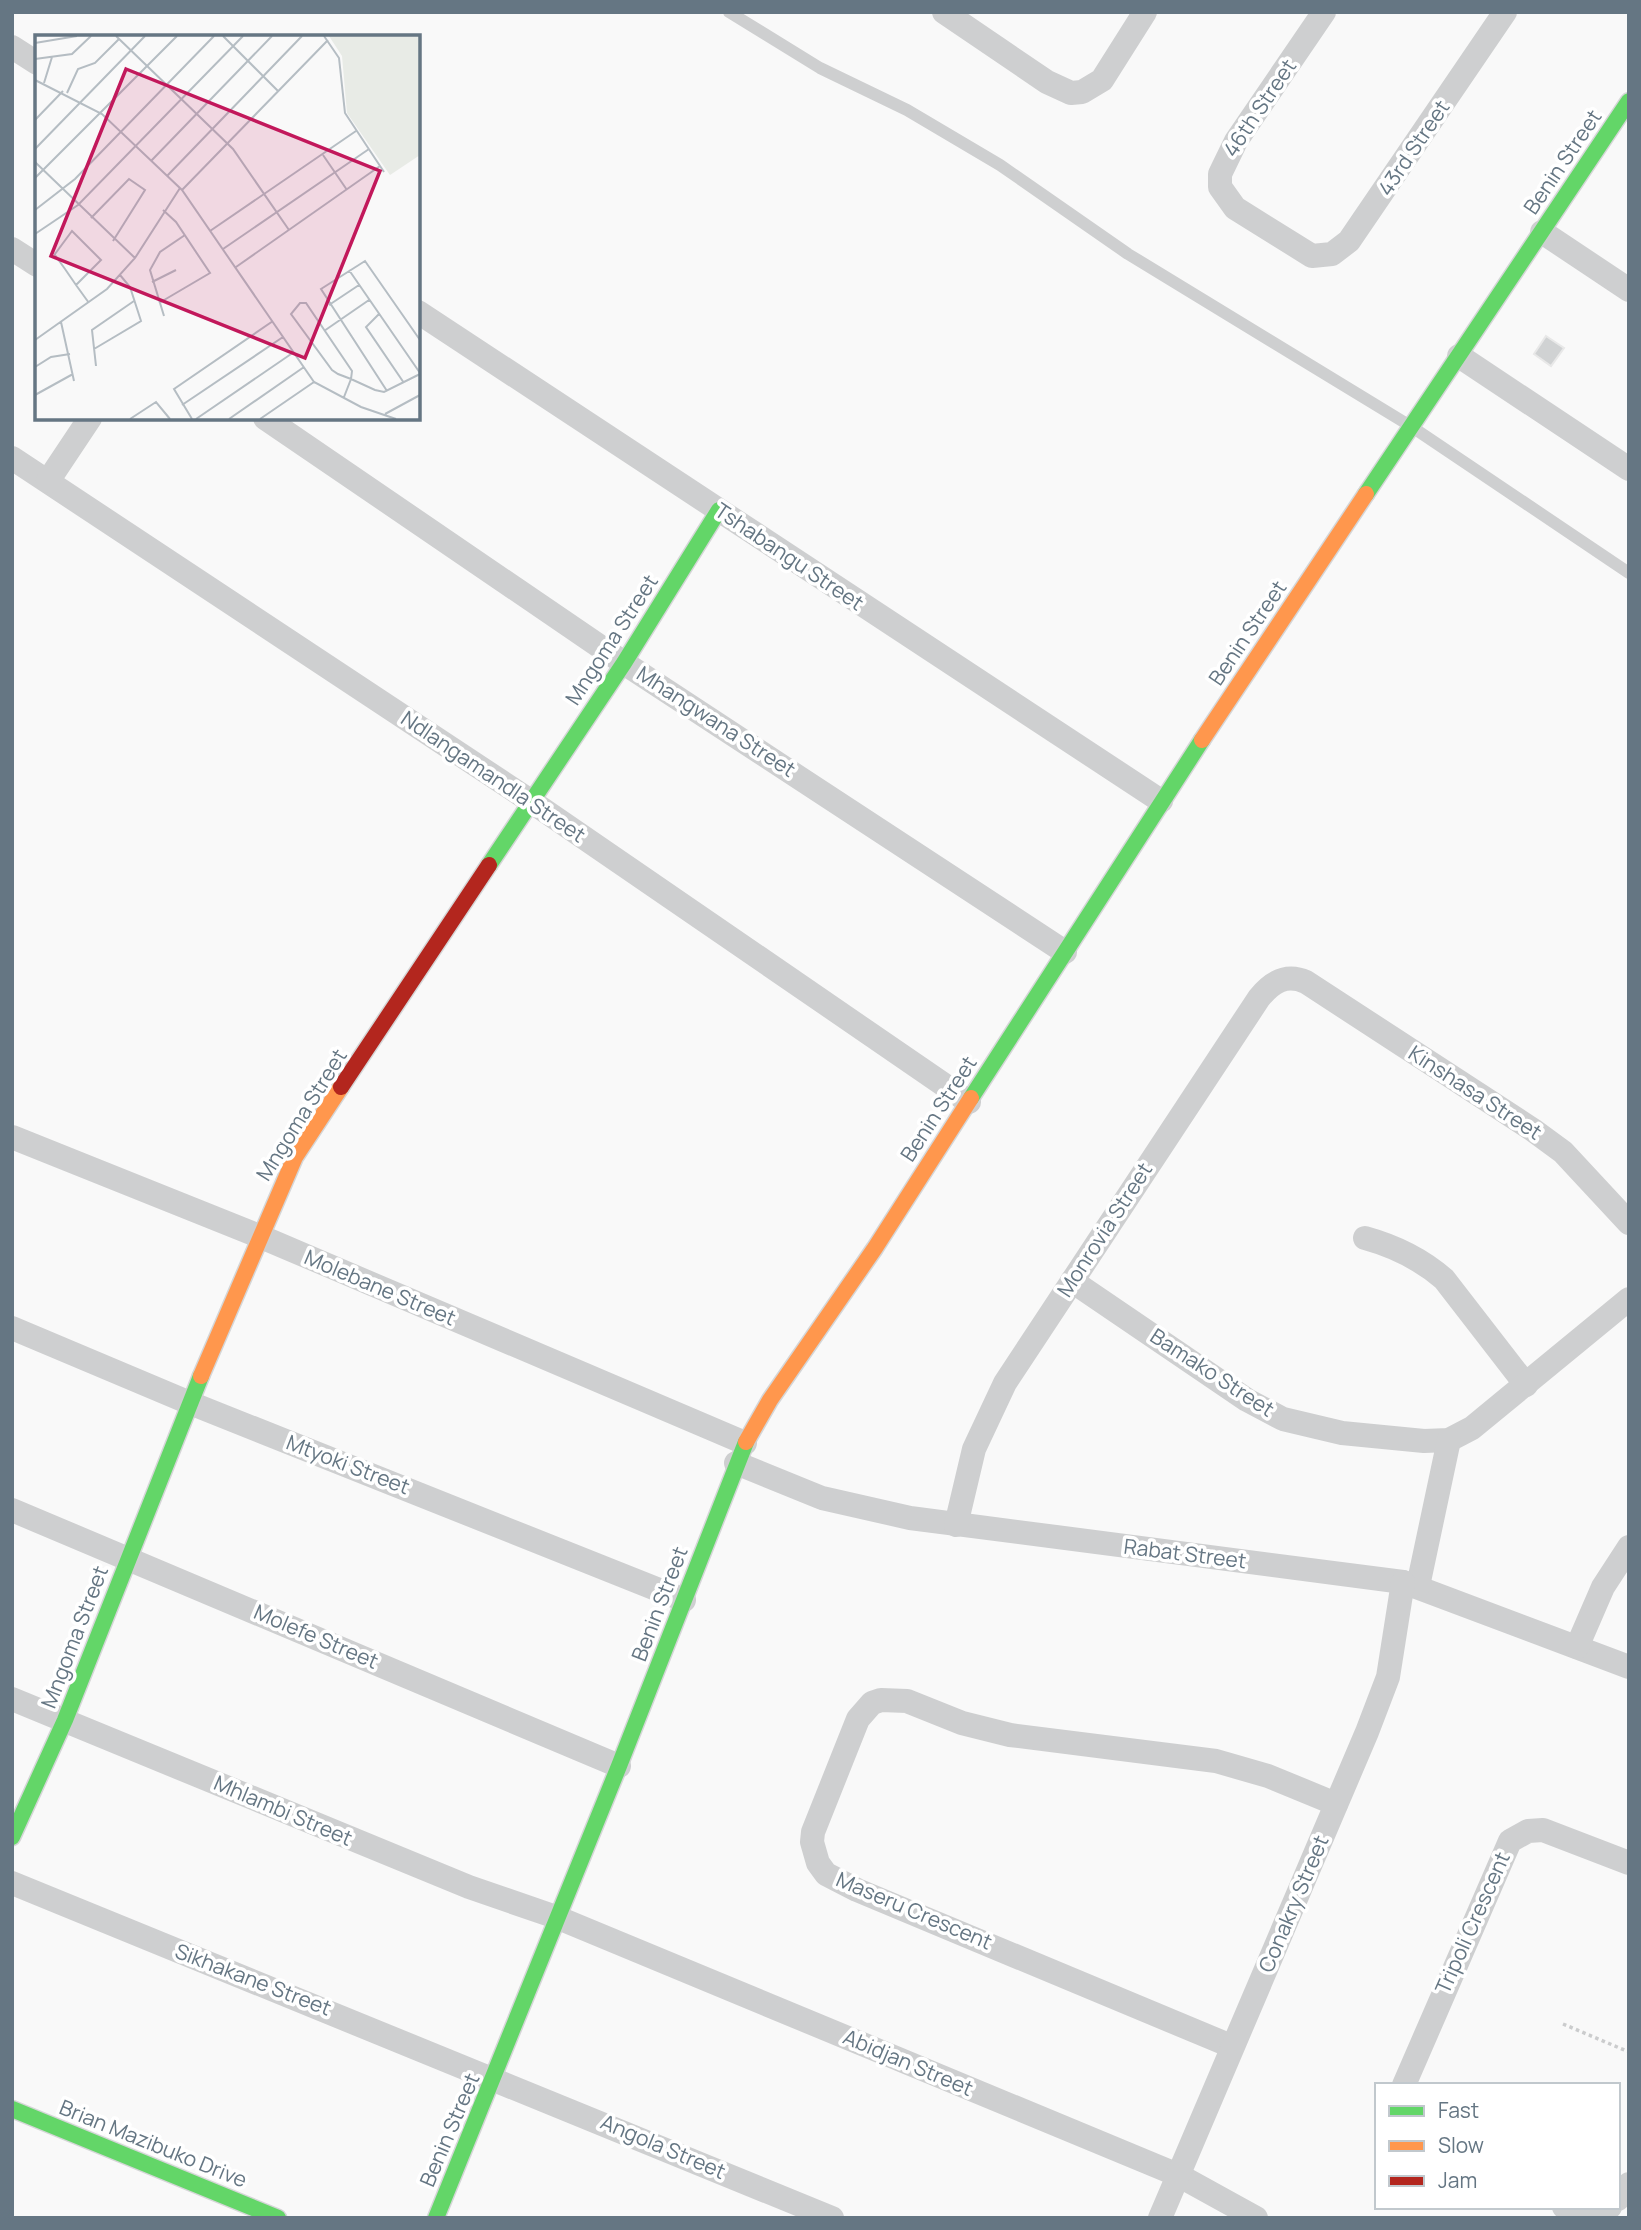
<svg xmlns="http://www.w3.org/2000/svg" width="1641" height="2230" font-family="Manrope,sans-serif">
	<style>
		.building { fill: #d0d2d3; stroke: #e8e8e8; stroke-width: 2 }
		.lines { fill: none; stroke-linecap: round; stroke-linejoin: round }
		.fast-casing { stroke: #d5d6d7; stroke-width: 19 }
		.slow-casing { stroke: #d5d6d7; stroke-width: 19 }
		.jam-casing { stroke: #d5d6d7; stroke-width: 19 }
		.path { stroke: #cbcccd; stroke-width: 3.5; stroke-dasharray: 3.5 3.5; stroke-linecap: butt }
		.lane { stroke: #cecfd0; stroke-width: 12 }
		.street { stroke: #cecfd0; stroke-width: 24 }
		.fast { stroke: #63d668; stroke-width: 16 }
		.slow { stroke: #ff974d; stroke-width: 16 }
		.jam { stroke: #b3261e; stroke-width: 16 }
		.labels { text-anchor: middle; stroke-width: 7; stroke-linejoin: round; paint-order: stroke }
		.street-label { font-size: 21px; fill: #657683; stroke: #fff }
		.inset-road { fill: none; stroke: #b5bdc3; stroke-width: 2 }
		.view { fill: #c2185b; fill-opacity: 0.15; stroke: #c2185b; stroke-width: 3.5 }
		.inset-edge { fill: none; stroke: #657683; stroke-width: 3.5 }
	</style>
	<rect width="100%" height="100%" fill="#f9f9f9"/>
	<!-- building -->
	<polygon class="building" points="1546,336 1564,348 1551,366 1534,354"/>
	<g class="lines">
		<!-- fast casing -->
		<g class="fast-casing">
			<g id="fast">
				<polyline points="1366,494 1629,101"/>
				<polyline points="489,865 624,663 719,510"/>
				<polyline points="971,1098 1202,740"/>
				<polyline points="12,1837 65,1720 201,1376"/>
				<polyline points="12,2109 278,2218"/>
				<polyline points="436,2218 619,1766 746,1442"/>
			</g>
		</g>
		<!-- slow casing -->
		<g class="slow-casing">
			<g id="slow">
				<polyline points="1202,740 1366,494"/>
				<polyline points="201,1376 295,1157 341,1087"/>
				<polyline points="746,1442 770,1400 875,1248 971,1098"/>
			</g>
		</g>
		<!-- jam casing -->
		<g class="jam-casing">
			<polyline id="jam" points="341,1087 489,865"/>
		</g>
		<!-- path -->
		<polyline class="path" points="1563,2024 1629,2052"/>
		<!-- lane -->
		<polyline class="lane" points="729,12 820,68 907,110 1000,165 1128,254 1412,427 1629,573"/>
		<!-- street -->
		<g class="street">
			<polyline points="944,12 1047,82 1071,93 1082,92 1102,80 1145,12"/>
			<polyline points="1324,12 1236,141 1220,174 1220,187 1235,208 1312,256 1332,254 1349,241 1505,12"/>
			<polyline points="12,47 37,63"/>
			<polyline points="1542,232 1629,290"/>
			<polyline points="12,249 37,265"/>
			<polyline points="418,312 1161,801"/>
			<polyline points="1459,356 1629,469"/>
			<polyline points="265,418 624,663 1065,952"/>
			<polyline points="12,458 532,802 969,1102"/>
			<polyline points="48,481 90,418"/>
			<polyline points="12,1137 259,1236 745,1443"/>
			<path d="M1365,1238c29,8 56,21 79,41l82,106"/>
			<polyline points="1072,1281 1247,1400 1283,1419 1342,1433 1424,1441 1449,1440 1472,1428 1629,1299"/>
			<polyline points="12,1328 190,1403 684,1600"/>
			<polyline points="736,1463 822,1498 910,1518 1403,1582 1629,1667"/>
			<polyline points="12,1510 619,1766"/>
			<path d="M956,1525l18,-76 31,-66 254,-385c13,-16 27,-25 47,-16l227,148 30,22 66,71"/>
			<polyline points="1418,1586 1449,1440"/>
			<polyline points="1577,1647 1603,1587 1629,1547"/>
			<polyline points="12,1699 469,1887 556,1917 1178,2175 1256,2218"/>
			<polyline points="12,1883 832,2218"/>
			<polyline points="1231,2046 857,1890 826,1874 818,1863 812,1842 813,1832 858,1719 872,1703 881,1700 907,1701 962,1723 1010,1735 1216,1761 1268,1776 1336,1804"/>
			<polyline points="1404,2085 1510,1841 1528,1831 1543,1830 1629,1863"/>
			<polyline points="1618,2199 1629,2184"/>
			<polyline points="1564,2207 1595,2212 1610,2207"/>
			<polyline points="1160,2218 1367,1732 1388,1677 1403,1582"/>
		</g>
		<!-- fast -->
		<use href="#fast" class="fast"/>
		<!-- slow -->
		<use href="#slow" class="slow"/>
		<!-- jam -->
		<use href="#jam" class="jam"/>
	</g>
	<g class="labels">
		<!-- street labels -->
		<g class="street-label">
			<text transform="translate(1260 108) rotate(-56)" y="7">46th Street</text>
			<text transform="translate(1414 148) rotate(-56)" y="7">43rd Street</text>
			<text transform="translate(1563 162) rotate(-56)" y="7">Benin Street</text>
			<text transform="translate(789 557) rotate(34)" y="7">Tshabangu Street</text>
			<text transform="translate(1248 633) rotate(-56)" y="7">Benin Street</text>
			<text transform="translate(612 640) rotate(-57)" y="7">Mngoma Street</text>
			<text transform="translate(716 722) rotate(33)" y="7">Mhangwana Street</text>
			<text transform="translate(493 777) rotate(34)" y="7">Ndlangamandla Street</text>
			<text transform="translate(1475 1093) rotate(33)" y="7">Kinshasa Street</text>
			<text transform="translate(939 1109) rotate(-57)" y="7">Benin Street</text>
			<text transform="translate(302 1115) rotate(-58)" y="7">Mngoma Street</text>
			<text transform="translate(1105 1230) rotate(-57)" y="7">Monrovia Street</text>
			<text transform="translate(380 1288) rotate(23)" y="7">Molebane Street</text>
			<text transform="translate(1212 1373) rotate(33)" y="7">Bamako Street</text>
			<text transform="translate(348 1465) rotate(21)" y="7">Mtyoki Street</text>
			<text transform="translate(1185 1554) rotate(7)" y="7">Rabat Street</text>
			<text transform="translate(660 1604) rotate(-69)" y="7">Benin Street</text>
			<text transform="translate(75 1637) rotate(-69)" y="7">Mngoma Street</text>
			<text transform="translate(316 1637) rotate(23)" y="7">Molefe Street</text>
			<text transform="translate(283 1811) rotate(23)" y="7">Mhlambi Street</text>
			<text transform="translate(1294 1904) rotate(-67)" y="7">Conakry Street</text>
			<text transform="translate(914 1911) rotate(23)" y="7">Maseru Crescent</text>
			<text transform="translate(1473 1923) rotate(-66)" y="7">Tripoli Crescent</text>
			<text transform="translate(253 1980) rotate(21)" y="7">Sikhakane Street</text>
			<text transform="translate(908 2063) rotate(23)" y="7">Abidjan Street</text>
			<text transform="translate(450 2130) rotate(-67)" y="7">Benin Street</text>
			<text transform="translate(153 2144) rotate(22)" y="7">Brian Mazibuko Drive</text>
			<text transform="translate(663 2147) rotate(23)" y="7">Angola Street</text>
		</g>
	</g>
	<!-- overview -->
	<g transform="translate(35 35)">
		<rect width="385" height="385" fill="#f9f9f9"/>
		<path d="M294,1h91v119l-30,20 -43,-62 -5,-57z" fill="#e8ebe6"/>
		<path class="inset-road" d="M81,1l117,113 56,81M188,1l55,55M289,1l15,22 6,55 39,59M0,8l42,-7M0,24l37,-5 19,-18M0,45l67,34 80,76 132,192 47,25 35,12M9,48l8,-26M32,58l11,-24 17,-6 24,-24M0,85l28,-29M0,114l110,-113M288,120l24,35M116,126l121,-125M0,127l100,96M132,141l135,-140M0,143l142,-142M147,155l146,-150M0,175l40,-31 139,-143M56,183l38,-39 16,11 -32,51M175,196l146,-100M0,199l43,-29 165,-169M188,214l146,-100M201,232l144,-101M314,235l71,103M117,247l24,-12M41,250l25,-25 -29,-29 -17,23v1l10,14 11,16 13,18M124,268l51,-30 -34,-51 -13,-12M294,270l30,-20M344,279l-13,13 38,56M129,281l-14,-46 10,-18 25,-17M26,287l13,59M289,296l45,-31M0,305l72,-51 28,-31 45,-70M59,314l47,-28 -11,-34 -10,-12M61,331l-4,-36 42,-29M0,332l16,-10 19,-3M352,356l-66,-102 44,-28 55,79M0,360l38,-21M309,362l7,-18 1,-8 -46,-68h-6l-9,11 41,56 6,4 13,5 24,11 9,2 36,-18M147,370l101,-68M350,379l35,-19M95,384l26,-17 14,17M157,384l-18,-30 99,-68M161,384l98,-67M194,384l75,-52M225,384l54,-37"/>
		<path class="view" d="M91,34l254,102 -75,187 -254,-102z"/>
		<rect width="385" height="385" class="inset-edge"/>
	</g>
	<!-- border -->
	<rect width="1641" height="2230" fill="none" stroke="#657683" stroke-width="28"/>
	<!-- legend -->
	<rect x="1375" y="2083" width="245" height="126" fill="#ffffff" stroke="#c1c8cd" stroke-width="2"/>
	<rect x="1389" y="2106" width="35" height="10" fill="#63d668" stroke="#c1c8cd" stroke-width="2"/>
	<text x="1438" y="2118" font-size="21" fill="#657683">Fast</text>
	<rect x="1389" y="2141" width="35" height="10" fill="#ff974d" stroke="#c1c8cd" stroke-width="2"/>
	<text x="1438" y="2153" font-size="21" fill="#657683">Slow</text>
	<rect x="1389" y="2176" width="35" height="10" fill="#b3261e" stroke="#c1c8cd" stroke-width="2"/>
	<text x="1438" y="2188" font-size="21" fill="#657683">Jam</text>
</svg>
